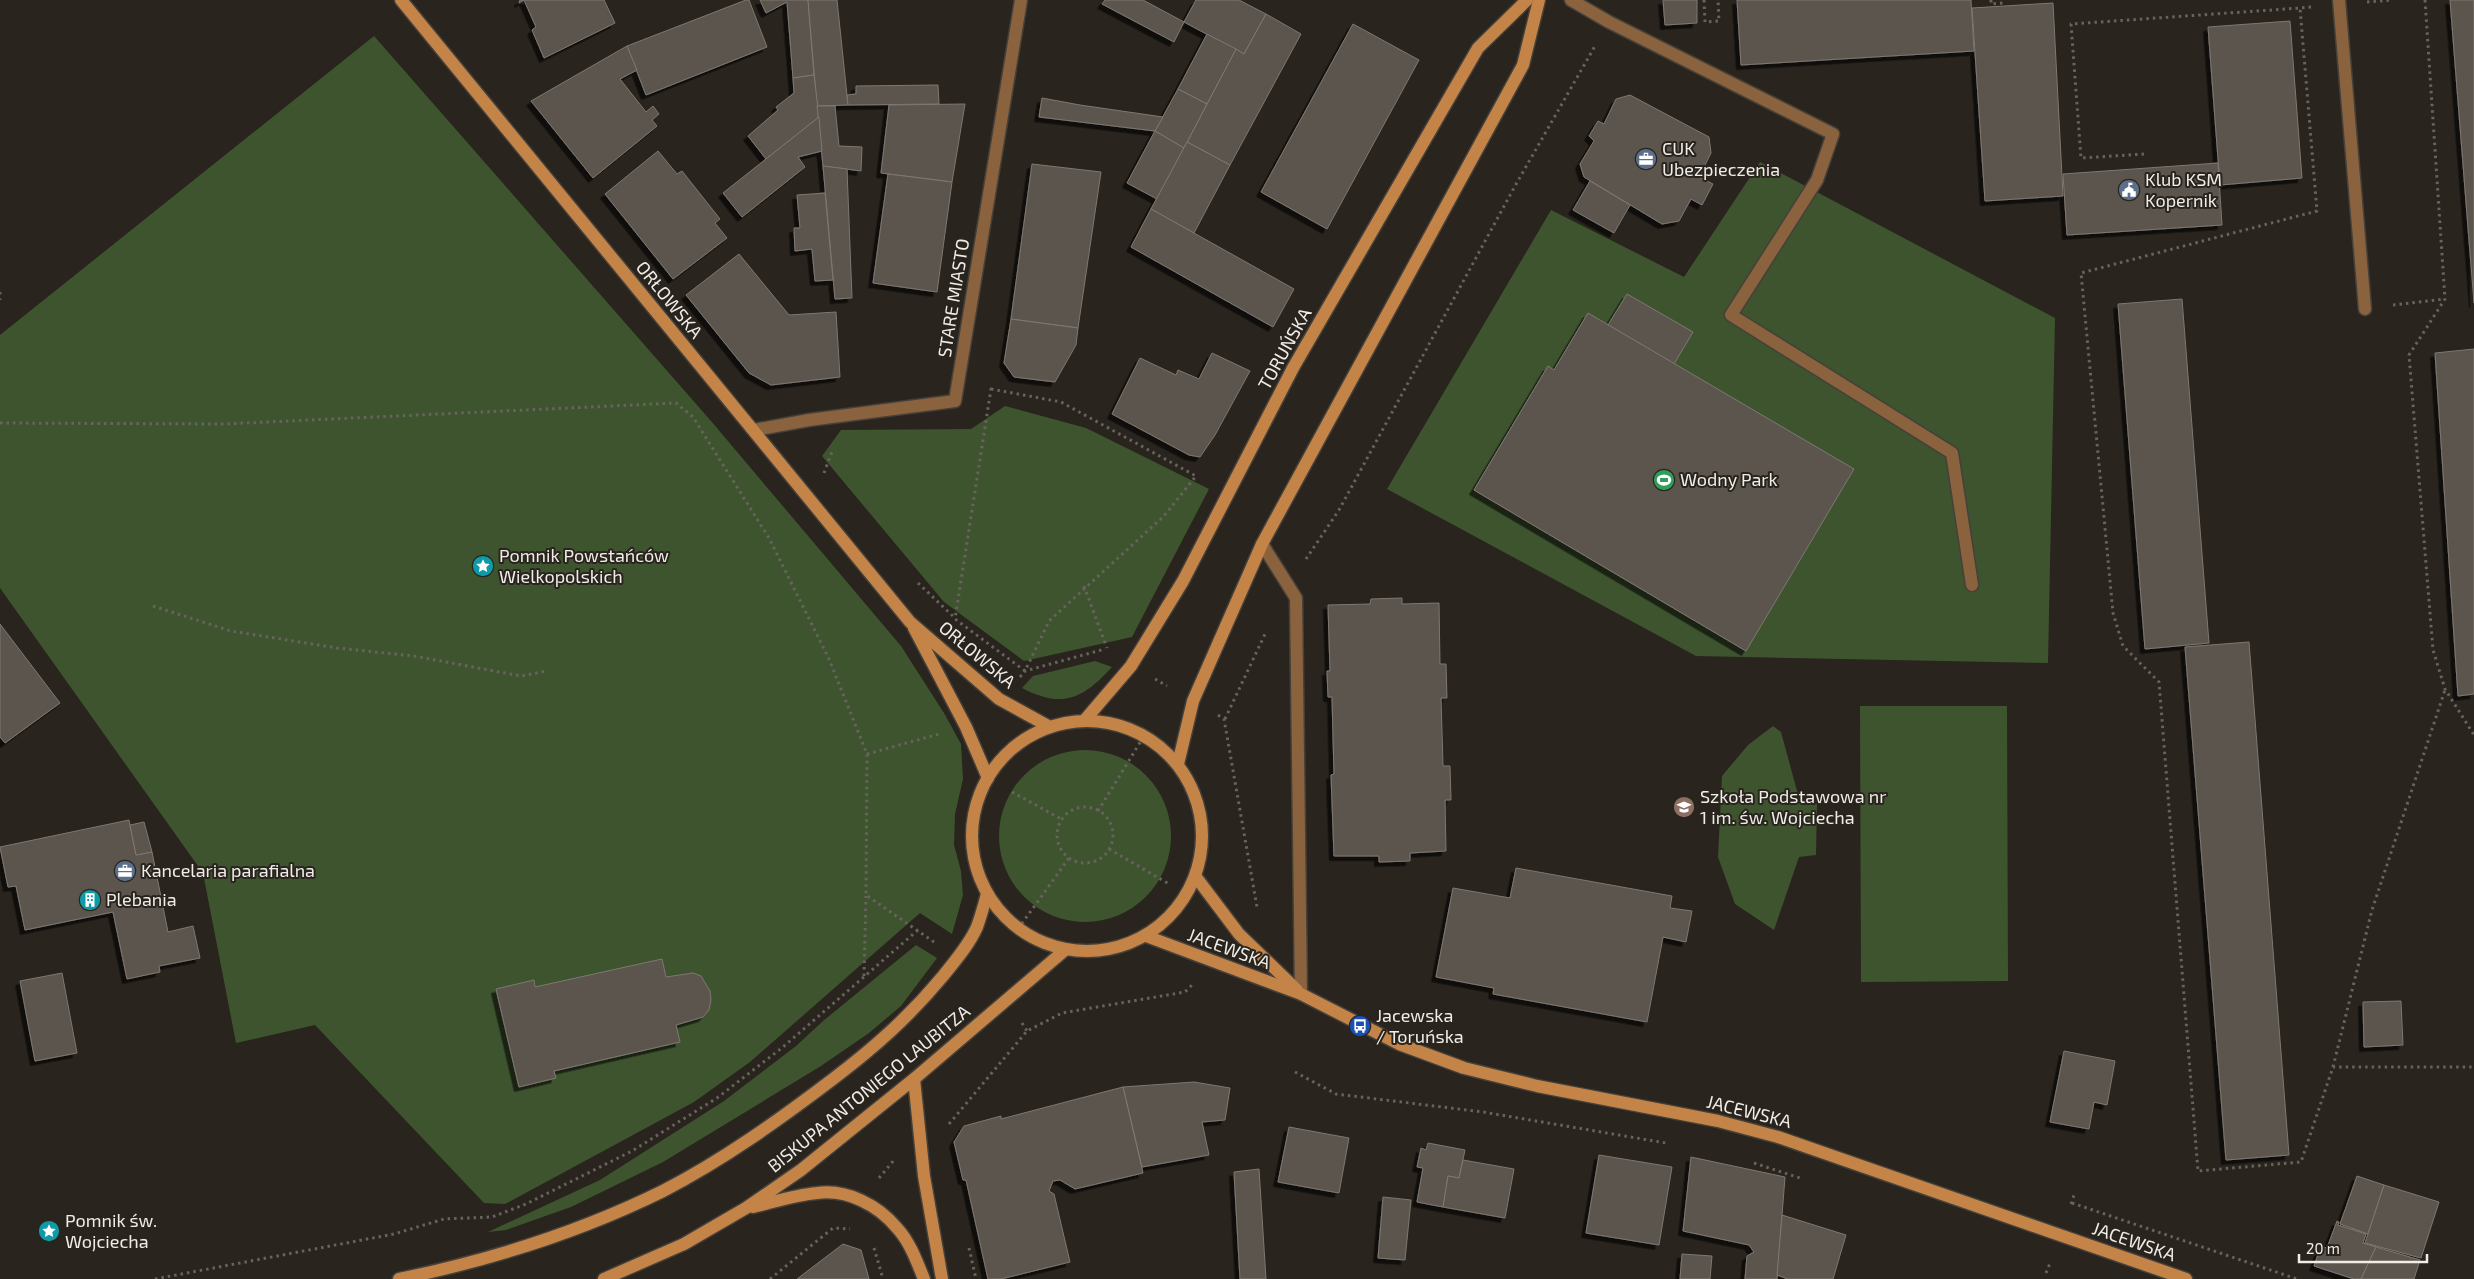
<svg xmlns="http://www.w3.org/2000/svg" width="2474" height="1279" font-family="'Exo 2',sans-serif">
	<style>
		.green { fill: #3e542f }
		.building { fill: #5b544e; stroke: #7f7871; filter: url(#shadow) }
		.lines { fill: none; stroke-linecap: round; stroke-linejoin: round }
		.lane-casing { stroke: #45403a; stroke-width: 15 }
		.street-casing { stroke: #45403a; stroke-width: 15 }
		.secondary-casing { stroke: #45403a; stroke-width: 15 }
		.path { stroke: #67635d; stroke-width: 3; stroke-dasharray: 2.5 4; stroke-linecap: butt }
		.lane { stroke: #8a623e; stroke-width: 12 }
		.street { stroke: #8a623e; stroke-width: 12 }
		.secondary { stroke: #c48448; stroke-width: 12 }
		.labels { text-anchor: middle; stroke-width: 4; stroke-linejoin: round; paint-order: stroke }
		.poi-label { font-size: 18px; fill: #f0ede9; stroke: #29241d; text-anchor: start }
		.street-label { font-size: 18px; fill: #f0ede9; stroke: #29241d }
	</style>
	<defs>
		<filter id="shadow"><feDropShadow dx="-4.5" dy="4.5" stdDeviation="0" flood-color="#0009"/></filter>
	</defs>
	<rect width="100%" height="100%" fill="#29241d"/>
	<!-- green -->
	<g class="green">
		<polygon points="374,36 711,421 901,646 944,713 961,744 963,779 955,814 954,845 961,871 963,895 952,934 920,913 750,1062 694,1102 505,1204 484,1203 315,1025 236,1043 203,873 0,588 0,335"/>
		<polygon points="1760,162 2055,318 2048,663 1696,656 1387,489 1551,210 1684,277"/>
		<polygon points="1005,406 1086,428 1209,489 1132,637 1024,661 944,602 822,456 841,430 971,429"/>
		<path d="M1095,661l17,6c-29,32 -50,42 -90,21l11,-12z"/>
		<polygon points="1860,706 2007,706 2008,981 1861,982"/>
		<polygon points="1773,726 1781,732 1800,802 1817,804 1816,855 1799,857 1774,930 1735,904 1718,857 1722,776 1748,745"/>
		<circle cx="1085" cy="836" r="86"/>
		<polygon points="916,945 937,958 901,1006 869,1033 821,1066 663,1162 571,1207 506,1230 488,1232 600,1180 724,1101 796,1046 823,1021"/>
	</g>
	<!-- building -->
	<g class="building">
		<polygon points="520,0 604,0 615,23 544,58 532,30 536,27 524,0 519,3"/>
		<polygon points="746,0 749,0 767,47 646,95 627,46"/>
		<polygon points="760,0 808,0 814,75 793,78 787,2 766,13"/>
		<polygon points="808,0 837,0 848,105 817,106"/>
		<polygon points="1105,0 1143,0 1184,22 1174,42 1102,4"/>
		<polygon points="1196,0 1239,0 1266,14 1244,54 1184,22"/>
		<polygon points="1663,0 1697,0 1697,23 1665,25"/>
		<polygon points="1737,0 1971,0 1974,51 1741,65"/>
		<polygon points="2450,0 2474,0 2474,303"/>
		<polygon points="2053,3 2063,196 1985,201 1972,8"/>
		<polygon points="1266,14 1301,34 1230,165 1187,142 1236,49 1244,54"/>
		<polygon points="2290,21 2302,178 2220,185 2208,27"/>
		<polygon points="1353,24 1419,60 1327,229 1261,192"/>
		<polygon points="1207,34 1236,49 1207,104 1178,89"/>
		<polygon points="627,46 637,70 620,79 646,112 653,106 659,114 652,120 657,126 593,178 531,101"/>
		<polygon points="814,75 819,117 766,159 748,136 778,110 776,107 794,93 793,78"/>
		<polygon points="938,85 939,104 848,105 847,95 856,94 856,86"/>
		<polygon points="1178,89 1207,104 1184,148 1155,131"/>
		<polygon points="1630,95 1709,137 1711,153 1699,177 1713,184 1702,205 1691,199 1679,221 1662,224 1584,177 1580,164 1594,141 1589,136 1598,121 1604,124 1616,99"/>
		<polygon points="1042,98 1080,105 1163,117 1155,131 1039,117"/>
		<polygon points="965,104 952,182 881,173 889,105"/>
		<polygon points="817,106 835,106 839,146 862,147 861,171 823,166"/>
		<polygon points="819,117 822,151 798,157 805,167 742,217 723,193"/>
		<polygon points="1155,131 1184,148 1157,199 1127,183"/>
		<polygon points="1187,142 1230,165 1194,233 1151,209"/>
		<polygon points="658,151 677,174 682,171 720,219 715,223 727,238 673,279 605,194"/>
		<polygon points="2218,163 2222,225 2067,235 2063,174"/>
		<polygon points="1032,164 1101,172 1078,328 1011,319"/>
		<polygon points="823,166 847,169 852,298 835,299"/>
		<polygon points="888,174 952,182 937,292 873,283"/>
		<polygon points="1590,181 1630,205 1614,233 1573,210"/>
		<polygon points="825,193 833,280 815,281 812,249 795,251 794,228 800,228 797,195"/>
		<polygon points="1151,209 1294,289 1273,327 1131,247"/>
		<polygon points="739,254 789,315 836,312 840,377 771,385 749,373 686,295"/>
		<polygon points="1627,294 1693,332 1674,364 1608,325"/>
		<polygon points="2182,299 2209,643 2145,649 2118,304"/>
		<polygon points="1588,313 1854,469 1746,651 1474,490 1548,366 1554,370"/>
		<polygon points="1011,319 1078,328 1076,345 1055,382 1014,377 1004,363"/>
		<polygon points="2474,349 2474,694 2458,696 2435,353"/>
		<polygon points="1212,353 1250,371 1215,435 1200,457 1189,455 1112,414 1140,358 1176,375 1178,370 1199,379"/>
		<polygon points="1402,598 1402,604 1439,603 1440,664 1446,664 1447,698 1441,698 1443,766 1450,766 1451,800 1445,800 1446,851 1410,853 1410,861 1379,862 1379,856 1334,856 1331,775 1334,774 1332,697 1328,697 1327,671 1330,671 1328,605 1370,604 1371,599"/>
		<polygon points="0,624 60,703 5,743 0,737"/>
		<polygon points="2249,642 2289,1155 2226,1160 2185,647"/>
		<polygon points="129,820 136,855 152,852 168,932 193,926 200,958 159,966 160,972 127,979 113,912 25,930 16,886 8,887 0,847"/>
		<polygon points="144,822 152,852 136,855 130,825"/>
		<polygon points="1516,868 1672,896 1670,908 1692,911 1686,942 1663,937 1647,1022 1493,994 1494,988 1436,977 1453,888 1510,898"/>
		<polygon points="662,959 666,977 693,973 701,976 710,991 711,1000 709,1010 703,1017 676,1025 680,1042 554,1071 556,1078 519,1087 496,989 534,980 535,987"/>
		<polygon points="62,973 77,1053 35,1061 20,981"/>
		<polygon points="2401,1001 2403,1045 2364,1047 2363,1002"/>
		<polygon points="2064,1051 2115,1061 2107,1105 2094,1102 2089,1129 2050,1122"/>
		<polygon points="1194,1082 1230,1088 1225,1120 1202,1122 1209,1155 1142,1167 1123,1087"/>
		<polygon points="1123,1087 1143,1173 1075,1189 1060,1180 1053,1181 1049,1191 1054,1194 1070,1262 1001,1279 988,1279 966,1180 963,1180 954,1142 964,1126 1001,1116 1001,1119"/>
		<polygon points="1289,1127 1349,1138 1339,1193 1278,1182"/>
		<polygon points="1428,1143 1465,1150 1459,1178 1448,1176 1443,1207 1417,1202 1423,1168 1417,1167 1421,1148 1426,1150"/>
		<polygon points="1599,1155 1672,1167 1659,1245 1586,1233"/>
		<polygon points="1691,1157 1785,1177 1777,1279 1745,1279 1747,1256 1754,1252 1749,1245 1683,1231"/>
		<polygon points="1463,1160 1514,1169 1505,1218 1443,1207 1448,1176 1459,1178"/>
		<polygon points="1259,1169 1266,1279 1240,1279 1234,1172"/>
		<polygon points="2357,1176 2384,1185 2368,1234 2340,1224"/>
		<polygon points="2384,1185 2439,1202 2421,1258 2365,1243"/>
		<polygon points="1383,1197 1411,1200 1405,1260 1378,1258"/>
		<polygon points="1782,1215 1846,1235 1833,1279 1788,1279 1777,1275"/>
		<polygon points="2337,1221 2339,1222 2338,1225 2366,1234 2363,1243 2376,1247 2361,1279 2354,1279 2314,1266 2321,1246 2327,1248"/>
		<polygon points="843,1244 861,1250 869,1279 797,1279"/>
		<polygon points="2376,1247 2420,1260 2414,1279 2361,1279"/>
		<polygon points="1682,1254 1712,1256 1710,1279 1680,1279"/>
	</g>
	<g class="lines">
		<!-- lane casing -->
		<g class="lane-casing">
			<g id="lane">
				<polyline points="1571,0 1609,22 1833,134 1817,180 1731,315 1952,453 1972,585"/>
				<polyline points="2339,0 2365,309"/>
				<polyline points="1262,544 1296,598 1301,994"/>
			</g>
		</g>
		<!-- street casing -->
		<g class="street-casing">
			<polyline id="street" points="754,430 809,420 955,401 1021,0"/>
		</g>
		<!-- secondary casing -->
		<g class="secondary-casing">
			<g id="secondary">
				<polyline points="401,0 910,622 999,699 1050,727"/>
				<polyline points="914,628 966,727 988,778"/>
				<circle cx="1087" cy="836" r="115"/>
				<polyline points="1084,721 1131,666 1183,581 1293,368 1478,48 1527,0"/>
				<polyline points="1178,764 1193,701 1262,544 1523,65 1539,0"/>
				<polyline points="1196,877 1239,934 1297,990"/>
				<polyline points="1146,936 1301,994 1399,1044 1464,1068 1537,1086 1718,1121 1778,1137 2186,1279"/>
				<polyline points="914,1079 924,1176 942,1279"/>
				<path d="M753,1207c21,-5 42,-12 64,-14 30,-4 61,12 80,35 13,14 20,34 27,51"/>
				<path d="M399,1279c92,-19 179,-46 264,-88 60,-31 116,-71 170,-112 42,-32 76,-62 110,-103 12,-15 26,-31 34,-49 4,-11 7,-22 10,-33"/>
				<polyline points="604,1279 684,1244 746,1208 801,1170 914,1079 1065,950"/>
			</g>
		</g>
		<!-- path -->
		<g class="path">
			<polyline points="1704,0 1705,22 1719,21 1718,0"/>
			<polyline points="1991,0 1991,4 2003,3 2003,0"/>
			<polyline points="2425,0 2445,299 2409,355 2433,650 2445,689 2474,735"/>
			<polyline points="2367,2 2393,0"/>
			<polyline points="2311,7 2300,8 2317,211 2081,273 2113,613 2123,646 2159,682 2198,1171 2301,1162 2333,1067 2474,1067"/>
			<polyline points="2144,154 2081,158 2071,24 2300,8"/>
			<polyline points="0,292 0,300"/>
			<polyline points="2393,305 2444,299"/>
			<polygon points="991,389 1061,402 1196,476 1164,516 1049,621 1025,671 955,619"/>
			<polyline points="0,423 224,424 676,403 693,417 769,538 829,659 867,754 866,895 934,942"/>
			<polyline points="824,473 833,449"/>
			<polyline points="1306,559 1339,510 1515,186 1595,46"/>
			<polyline points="918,583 955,618"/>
			<polyline points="1084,586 1107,648"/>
			<polyline points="153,606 231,631 337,648 414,656 521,676 546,671"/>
			<polyline points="1020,677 1025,671 1105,649"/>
			<polyline points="1155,679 1167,686"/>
			<polyline points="1218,715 1224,719 1257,907"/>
			<polyline points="1225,719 1266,632"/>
			<polyline points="867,754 939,734"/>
			<polyline points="1012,792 1061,819"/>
			<circle cx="1085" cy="835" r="28"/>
			<polyline points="1098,811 1144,736"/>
			<polyline points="1109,849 1169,884"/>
			<polyline points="1018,929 1069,858"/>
			<polyline points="864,976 866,896"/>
			<polyline points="1022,1023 1027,1031"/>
			<polyline points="2333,1067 2372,910 2445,690"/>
			<polyline points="1295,1072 1336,1094 1483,1112 1666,1143"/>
			<polyline points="949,1124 1027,1031 1062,1013 1185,992 1193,984"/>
			<polyline points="1754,1163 1803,1179"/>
			<polyline points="879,1178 894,1160"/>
			<polyline points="2072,1203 2297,1279"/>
			<polyline points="2071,1204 2075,1192"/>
			<polyline points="874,1248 883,1279"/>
			<polyline points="969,1248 976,1279"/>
			<polyline points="2046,1273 2051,1261"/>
			<polyline points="155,1279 394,1234 444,1219 492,1217 526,1204 632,1151 717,1098 783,1047 918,930"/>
			<polyline points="770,1279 833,1228 850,1229"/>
		</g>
		<!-- lane -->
		<use href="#lane" class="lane"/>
		<!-- street -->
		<use href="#street" class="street"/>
		<!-- secondary -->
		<use href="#secondary" class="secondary"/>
	</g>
	<!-- icons -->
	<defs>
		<g id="office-disc" transform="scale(1.125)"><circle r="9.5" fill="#5c6f8a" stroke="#29241d"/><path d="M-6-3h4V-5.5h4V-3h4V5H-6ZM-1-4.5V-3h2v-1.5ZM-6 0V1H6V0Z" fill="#fff"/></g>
		<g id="civic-disc" transform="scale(1.125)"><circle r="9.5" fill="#5c6f8a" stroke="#29241d"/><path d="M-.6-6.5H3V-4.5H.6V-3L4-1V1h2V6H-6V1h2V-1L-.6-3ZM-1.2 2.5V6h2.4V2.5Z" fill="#fff"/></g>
		<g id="stadium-disc" transform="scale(1.125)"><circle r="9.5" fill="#2e9e5b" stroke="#29241d"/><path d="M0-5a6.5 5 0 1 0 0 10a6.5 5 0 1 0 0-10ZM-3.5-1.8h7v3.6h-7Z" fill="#fff"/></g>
		<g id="sight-disc" transform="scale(1.125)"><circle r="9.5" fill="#0f9aa8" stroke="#29241d"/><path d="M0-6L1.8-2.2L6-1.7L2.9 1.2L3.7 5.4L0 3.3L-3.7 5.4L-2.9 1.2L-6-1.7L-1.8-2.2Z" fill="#fff"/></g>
		<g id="school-disc" transform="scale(1.125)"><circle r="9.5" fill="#8d6e63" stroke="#29241d"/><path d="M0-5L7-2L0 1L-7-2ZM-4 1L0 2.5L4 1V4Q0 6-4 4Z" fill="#fff"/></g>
		<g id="building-disc" transform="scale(1.125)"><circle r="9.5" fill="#0f9aa8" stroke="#29241d"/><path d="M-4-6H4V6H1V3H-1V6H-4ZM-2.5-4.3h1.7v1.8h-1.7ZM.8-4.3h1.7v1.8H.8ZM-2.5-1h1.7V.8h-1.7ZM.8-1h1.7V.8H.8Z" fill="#fff"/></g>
		<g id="bus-disc" transform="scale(1.125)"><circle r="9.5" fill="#1a4fb4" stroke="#29241d"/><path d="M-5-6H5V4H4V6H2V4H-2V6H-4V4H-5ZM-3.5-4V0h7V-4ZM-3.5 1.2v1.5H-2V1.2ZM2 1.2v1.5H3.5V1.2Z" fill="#fff"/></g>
	</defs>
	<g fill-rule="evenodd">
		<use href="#office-disc" x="1646" y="159"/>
		<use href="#civic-disc" x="2129" y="190"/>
		<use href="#stadium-disc" x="1664" y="480"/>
		<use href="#sight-disc" x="483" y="566"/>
		<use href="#school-disc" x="1684" y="807"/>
		<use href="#office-disc" x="125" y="871"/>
		<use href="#building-disc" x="90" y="900"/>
		<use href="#bus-disc" x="1360" y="1026"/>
		<use href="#sight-disc" x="49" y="1231"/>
	</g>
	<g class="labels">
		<!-- poi labels -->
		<g class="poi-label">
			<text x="1662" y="155">CUK<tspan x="1662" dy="21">Ubezpieczenia</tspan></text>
			<text x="2145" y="186">Klub KSM<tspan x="2145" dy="21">Kopernik</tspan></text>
			<text x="1680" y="486">Wodny Park</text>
			<text x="499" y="562">Pomnik Powstańców<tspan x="499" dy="21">Wielkopolskich</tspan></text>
			<text x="1700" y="803">Szkoła Podstawowa nr<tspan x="1700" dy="21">1 im. św. Wojciecha</tspan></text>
			<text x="141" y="877">Kancelaria parafialna</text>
			<text x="106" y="906">Plebania</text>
			<text x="1376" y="1022">Jacewska<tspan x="1376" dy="21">/ Toruńska</tspan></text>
			<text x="65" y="1227">Pomnik św.<tspan x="65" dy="21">Wojciecha</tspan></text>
		</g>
		<!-- street labels -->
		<g class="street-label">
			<text transform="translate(954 298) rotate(-81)" y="6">STARE MIASTO</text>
			<text transform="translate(669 300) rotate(51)" y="6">ORŁOWSKA</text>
			<text transform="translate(1285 349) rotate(-61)" y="6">TORUŃSKA</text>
			<text transform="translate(977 655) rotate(40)" y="6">ORŁOWSKA</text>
			<text transform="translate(1229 949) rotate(20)" y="6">JACEWSKA</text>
			<text transform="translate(869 1089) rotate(-39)" y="6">BISKUPA ANTONIEGO LAUBITZA</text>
			<text transform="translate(1749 1112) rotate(14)" y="6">JACEWSKA</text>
			<text transform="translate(2134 1242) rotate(19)" y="6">JACEWSKA</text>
		</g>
	</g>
	<!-- scale -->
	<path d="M2299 1254v8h128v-8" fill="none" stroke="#f0ede9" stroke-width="2.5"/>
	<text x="2306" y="1254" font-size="15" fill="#f0ede9" stroke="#29241d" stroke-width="4" paint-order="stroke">20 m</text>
</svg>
